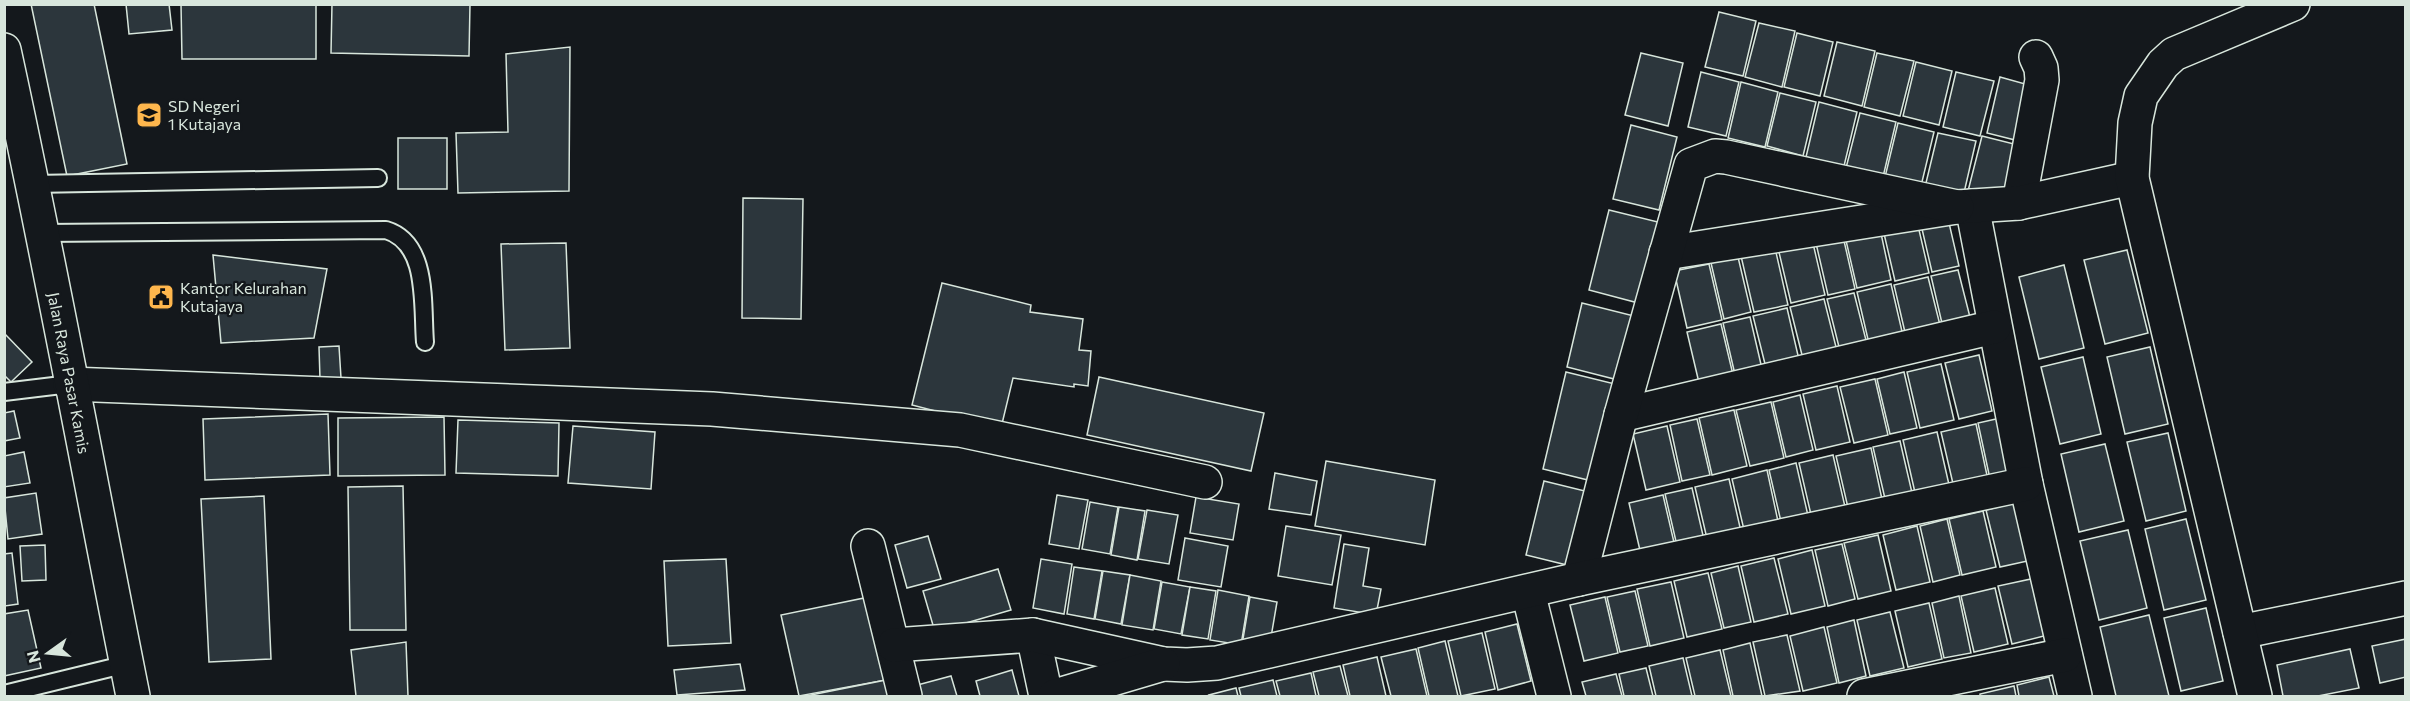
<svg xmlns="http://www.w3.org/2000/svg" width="2410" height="701" font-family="Commissioner,sans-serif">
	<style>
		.building { fill: #2c363c; stroke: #d8e6dc; stroke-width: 1.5 }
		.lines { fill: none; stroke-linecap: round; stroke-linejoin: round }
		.lane-casing { stroke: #d8e6dc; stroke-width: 20 }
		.street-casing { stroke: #d8e6dc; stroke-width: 36 }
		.secondary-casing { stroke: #d8e6dc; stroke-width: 36 }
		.lane { stroke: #14181c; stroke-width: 16 }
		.street { stroke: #14181c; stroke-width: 33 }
		.secondary { stroke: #14181c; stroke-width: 33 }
		.labels { text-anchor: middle; stroke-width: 4.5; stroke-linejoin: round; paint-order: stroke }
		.poi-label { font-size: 16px; fill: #d8e6dc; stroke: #14181c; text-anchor: start }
		.street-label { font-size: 16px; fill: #d8e6dc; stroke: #14181c }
	</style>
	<rect width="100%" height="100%" fill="#14181c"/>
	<!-- building -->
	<g class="building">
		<polygon points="31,4 94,4 127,164 67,176"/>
		<polygon points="126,4 169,4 172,30 129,34"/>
		<polygon points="181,4 316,4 316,59 182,59"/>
		<polygon points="332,4 470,4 469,56 331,53"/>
		<polygon points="1719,12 1756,21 1743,76 1705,67"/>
		<polygon points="1759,23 1795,31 1782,87 1745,77"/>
		<polygon points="1797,33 1833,42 1820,96 1784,87"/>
		<polygon points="1837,42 1875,51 1862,106 1824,96"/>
		<polygon points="570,47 569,191 458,193 456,133 508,132 506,54"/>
		<polygon points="1641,53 1683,63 1668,126 1625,115"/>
		<polygon points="1877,53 1914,61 1900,116 1864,107"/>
		<polygon points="1916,62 1952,71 1939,125 1903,116"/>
		<polygon points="1701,72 1739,82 1726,136 1688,127"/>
		<polygon points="1956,72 1994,81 1980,136 1943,127"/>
		<polygon points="2000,77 2036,87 2023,142 1987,133"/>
		<polygon points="1741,82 1778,92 1765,147 1728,138"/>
		<polygon points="1780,93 1816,102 1803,156 1767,146"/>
		<polygon points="1819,102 1857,112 1844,166 1806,157"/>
		<polygon points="1860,113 1896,122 1883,177 1846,168"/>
		<polygon points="1898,123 1934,132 1921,186 1885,177"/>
		<polygon points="1631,125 1677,137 1659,210 1613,199"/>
		<polygon points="1938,133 1976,141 1963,197 1925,187"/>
		<polygon points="1982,136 2018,145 2005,201 1968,191"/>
		<rect x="398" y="138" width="49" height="51"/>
		<polygon points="743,198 803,199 801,319 742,318"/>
		<polygon points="1609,210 1662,223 1642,304 1589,290"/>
		<polygon points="1946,210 1959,266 1932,272 1919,216"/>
		<polygon points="1916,217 1929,273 1895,281 1882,225"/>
		<polygon points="1879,224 1891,280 1857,288 1844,232"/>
		<polygon points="1842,232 1855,289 1828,295 1815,239"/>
		<polygon points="1812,239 1825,295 1791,303 1778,248"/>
		<polygon points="566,243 570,348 505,350 501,244"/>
		<polygon points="1775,248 1788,305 1754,312 1741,256"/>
		<polygon points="2127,250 2148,333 2105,344 2084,260"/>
		<polygon points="213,255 327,269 314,338 221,343"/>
		<polygon points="1738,257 1751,312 1724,319 1711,263"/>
		<polygon points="1709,264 1722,320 1687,328 1674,271"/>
		<polygon points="2064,265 2084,348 2039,359 2019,277"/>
		<polygon points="1958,270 1972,325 1944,332 1931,276"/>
		<polygon points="1928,277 1942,333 1907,341 1894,285"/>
		<polygon points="942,283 1031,305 1030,312 1083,319 1079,350 1091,351 1088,386 1074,384 1074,387 1013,378 1001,428 912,405"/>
		<polygon points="1891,284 1904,340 1870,348 1857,292"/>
		<polygon points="1854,293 1868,348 1841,355 1827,299"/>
		<polygon points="1824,299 1838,355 1804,363 1790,307"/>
		<polygon points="1582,303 1638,317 1622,381 1567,367"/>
		<polygon points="1787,308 1800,364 1767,372 1753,316"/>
		<polygon points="1750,317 1763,373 1736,379 1723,323"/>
		<polygon points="1721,324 1734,379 1700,387 1687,332"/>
		<polygon points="4,333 32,362 11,382 4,375"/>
		<polygon points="339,346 341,378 320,379 319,347"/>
		<polygon points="2150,347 2168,424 2125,434 2107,357"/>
		<polygon points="1979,355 1992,411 1959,419 1945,363"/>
		<polygon points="2083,357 2101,434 2060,444 2041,367"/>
		<polygon points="1941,364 1954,420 1920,428 1907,372"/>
		<polygon points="1566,372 1619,385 1596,482 1543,469"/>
		<polygon points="1904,372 1917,428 1890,434 1877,379"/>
		<polygon points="1099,377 1264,413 1251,471 1087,435"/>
		<polygon points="1875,379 1888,435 1854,443 1840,387"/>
		<polygon points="1837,386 1850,442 1816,450 1803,394"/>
		<polygon points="1800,395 1813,450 1786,457 1773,402"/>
		<polygon points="1771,402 1784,458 1750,466 1736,410"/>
		<polygon points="1734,410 1747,466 1712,475 1699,418"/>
		<polygon points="14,411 20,438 4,441 4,413"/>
		<polygon points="328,414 330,475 205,480 203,419"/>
		<polygon points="444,417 445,475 338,476 338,418"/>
		<polygon points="2005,417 2018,473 1990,479 1978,423"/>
		<polygon points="1697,419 1710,475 1682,481 1670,425"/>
		<polygon points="458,420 559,423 558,476 456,473"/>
		<polygon points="1976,424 1988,480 1954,488 1941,432"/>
		<polygon points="573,426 655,432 651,489 568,483"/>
		<polygon points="1667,426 1680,482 1646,490 1633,434"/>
		<polygon points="1937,432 1950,489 1916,497 1903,440"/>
		<polygon points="2168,433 2186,511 2146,521 2127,442"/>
		<polygon points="1900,441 1913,497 1886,503 1873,447"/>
		<polygon points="2105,444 2124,521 2079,532 2061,454"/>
		<polygon points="1871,448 1883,504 1849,512 1836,456"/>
		<polygon points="24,452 30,483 4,487 4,456"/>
		<polygon points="1833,455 1846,511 1812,519 1799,463"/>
		<polygon points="1326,461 1435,480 1425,545 1315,526"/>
		<polygon points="1796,463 1809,520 1782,526 1769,470"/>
		<polygon points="1767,470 1779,526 1745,534 1732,479"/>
		<polygon points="1275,473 1317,481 1311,515 1269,509"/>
		<polygon points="1729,479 1742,536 1708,543 1695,487"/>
		<polygon points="1544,481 1589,492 1571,566 1526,555"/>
		<polygon points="403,486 406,630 350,630 348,487"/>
		<polygon points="1692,488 1705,544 1678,550 1665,494"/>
		<polygon points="36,493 42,534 8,539 4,498"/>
		<polygon points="1057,495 1088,500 1079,549 1049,544"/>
		<polygon points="1663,495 1676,551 1642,559 1629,503"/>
		<polygon points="264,496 271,659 209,662 201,499"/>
		<polygon points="1196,497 1239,504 1233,540 1190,533"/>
		<polygon points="1090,502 1118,507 1110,554 1082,549"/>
		<polygon points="2019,502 2032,560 2000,567 1986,510"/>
		<polygon points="1119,507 1145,511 1137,560 1111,555"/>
		<polygon points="1147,510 1178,515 1169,564 1138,559"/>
		<polygon points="1983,511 1996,567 1962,575 1949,519"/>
		<polygon points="1947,519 1960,575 1933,582 1920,526"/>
		<polygon points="2186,519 2206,600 2164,610 2145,529"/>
		<polygon points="1286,526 1341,535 1332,585 1278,576"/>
		<polygon points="1917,526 1930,582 1896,590 1883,535"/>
		<polygon points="2128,530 2147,608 2099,620 2080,541"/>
		<polygon points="1878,535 1891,591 1858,599 1844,543"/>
		<polygon points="928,536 941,579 907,588 895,545"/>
		<polygon points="1185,538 1228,546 1221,587 1178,580"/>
		<polygon points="1344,544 1369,548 1363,586 1381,589 1376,615 1334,608"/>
		<polygon points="1842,544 1855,599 1828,606 1815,550"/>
		<polygon points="45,545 46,580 22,581 20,546"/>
		<polygon points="1812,550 1825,606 1791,614 1778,559"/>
		<polygon points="12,553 18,604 5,606 4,554"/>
		<polygon points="1774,558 1788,614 1754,622 1741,566"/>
		<polygon points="726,559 731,643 668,646 664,561"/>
		<polygon points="1041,559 1072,564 1064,614 1033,608"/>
		<polygon points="1738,566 1751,622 1724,628 1711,573"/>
		<polygon points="1074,567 1102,571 1094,619 1067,614"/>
		<polygon points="998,569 1011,610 935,632 923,591"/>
		<polygon points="1103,571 1130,575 1121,624 1095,619"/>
		<polygon points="1708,573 1722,629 1687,637 1674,581"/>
		<polygon points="1130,575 1161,581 1153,630 1122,625"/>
		<polygon points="2031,579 2044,636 2012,644 1998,586"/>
		<polygon points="1162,582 1190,587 1181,634 1154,629"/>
		<polygon points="1671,582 1684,638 1650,646 1637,589"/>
		<polygon points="1190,587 1216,591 1208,639 1182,635"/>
		<polygon points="1995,588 2008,644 1974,652 1961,596"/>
		<polygon points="1218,590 1249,596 1241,645 1210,640"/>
		<polygon points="1635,591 1648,646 1620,652 1607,597"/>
		<polygon points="1959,596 1971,653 1944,658 1932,603"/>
		<polygon points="869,597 886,680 799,696 781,615"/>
		<polygon points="1250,597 1277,602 1269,649 1242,645"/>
		<polygon points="1605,597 1618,653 1584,661 1570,605"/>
		<polygon points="1929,603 1942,659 1908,667 1895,611"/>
		<polygon points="2206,608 2223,681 2181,691 2164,618"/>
		<polygon points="28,610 41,668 4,676 4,614"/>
		<polygon points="1890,612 1904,668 1870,676 1857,620"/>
		<polygon points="2149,615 2169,696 2116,696 2100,627"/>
		<polygon points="1854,620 1866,676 1839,683 1827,627"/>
		<polygon points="1517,624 1531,681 1498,690 1485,632"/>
		<polygon points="1824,627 1837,683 1803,691 1790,636"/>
		<polygon points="1482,633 1495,689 1461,696 1448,641"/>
		<polygon points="1787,635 1800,691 1765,696 1753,642"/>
		<polygon points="2406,639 2406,677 2380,683 2372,646"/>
		<polygon points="1445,641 1458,696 1429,696 1418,648"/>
		<polygon points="406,642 408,696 356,696 351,650"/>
		<polygon points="1750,643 1762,696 1733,696 1723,650"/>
		<polygon points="1416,649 1427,696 1391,696 1381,657"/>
		<polygon points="2350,649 2359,688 2318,696 2283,696 2277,665"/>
		<polygon points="1720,650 1731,696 1695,696 1686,658"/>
		<polygon points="1377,657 1386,696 1350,696 1343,665"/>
		<polygon points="1683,658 1692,696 1656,696 1649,666"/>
		<polygon points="740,664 745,690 677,695 674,670"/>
		<polygon points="1340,666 1348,696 1319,696 1313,672"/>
		<polygon points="1646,668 1653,696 1624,696 1619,674"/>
		<polygon points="1012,670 1019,696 980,696 976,681"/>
		<polygon points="1311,673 1316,696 1280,696 1276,681"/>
		<polygon points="1616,674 1622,696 1586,696 1582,682"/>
		<polygon points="951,676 957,696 913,696 910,687"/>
		<polygon points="2049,677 2054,696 2019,696 2017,685"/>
		<polygon points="886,680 890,696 806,696"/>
		<polygon points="1273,680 1277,696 1241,696 1239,688"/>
		<polygon points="2014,686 2016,696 1980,696 1980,694"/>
		<polygon points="1236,688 1238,696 1210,696 1209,695"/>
	</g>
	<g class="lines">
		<!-- lane casing -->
		<g class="lane-casing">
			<g id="lane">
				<polyline points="33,184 378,178"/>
				<path d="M42,233l344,-3c43,13 36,75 39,112"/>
				<polyline points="4,392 70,384"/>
				<polyline points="4,694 127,664"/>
			</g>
		</g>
		<!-- street casing -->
		<g class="street-casing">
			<g id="street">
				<polyline points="2019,203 2042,80 2041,68 2036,57"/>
				<polyline points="1972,206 2026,484 2075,696"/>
				<polyline points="1666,253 1957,207 2019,203 2132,178"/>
				<polyline points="70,384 712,409 960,430 1205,482"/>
				<polyline points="1621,415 1994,327"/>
				<polyline points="868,546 905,696"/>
				<polyline points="1579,579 1621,415 1691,165 1715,156 1726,157 1957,207"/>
				<polyline points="1528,592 1554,696"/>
				<polyline points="2240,632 2406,598"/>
				<polyline points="1033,635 1046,696"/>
				<polyline points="894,645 1033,635 1164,664 1187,665 1217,663 1579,579 2026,484"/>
				<polyline points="1055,696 1163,664"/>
				<polyline points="1864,696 2065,655"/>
				<polyline points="2255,696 2132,178 2135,123 2141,96 2163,64 2174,54 2293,4"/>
			</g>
		</g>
		<!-- secondary casing -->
		<g class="secondary-casing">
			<path id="secondary" d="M4,50c47,215 86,431 129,646"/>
		</g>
		<!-- lane -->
		<use href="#lane" class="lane"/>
		<!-- street -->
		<use href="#street" class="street"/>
		<!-- secondary -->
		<use href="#secondary" class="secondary"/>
	</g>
	<!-- icons -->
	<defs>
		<g id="school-square" transform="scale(1.35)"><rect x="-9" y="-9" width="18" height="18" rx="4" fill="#ffb74d" stroke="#14181c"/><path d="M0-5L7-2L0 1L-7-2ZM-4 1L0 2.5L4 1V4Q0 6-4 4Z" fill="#111"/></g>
		<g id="civic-square" transform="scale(1.35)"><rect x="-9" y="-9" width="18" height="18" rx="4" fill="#ffb74d" stroke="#14181c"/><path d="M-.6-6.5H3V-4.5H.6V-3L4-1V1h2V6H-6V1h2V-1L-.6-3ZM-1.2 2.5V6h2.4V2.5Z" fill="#111"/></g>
	</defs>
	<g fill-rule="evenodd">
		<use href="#school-square" x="149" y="115"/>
		<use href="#civic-square" x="161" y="297"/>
	</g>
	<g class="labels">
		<!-- poi labels -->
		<g class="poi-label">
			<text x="168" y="112">SD Negeri<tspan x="168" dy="18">1 Kutajaya</tspan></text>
			<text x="180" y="294">Kantor Kelurahan<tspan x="180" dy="18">Kutajaya</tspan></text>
		</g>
		<!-- street labels -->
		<g class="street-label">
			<text transform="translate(69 373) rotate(79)" y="6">Jalan Raya Pasar Kamis</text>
		</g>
	</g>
	<!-- border -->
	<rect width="2410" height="701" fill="none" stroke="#d8e6dc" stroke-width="12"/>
	<!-- north arrow -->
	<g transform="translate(48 653) rotate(255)" stroke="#14181c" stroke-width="4.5" paint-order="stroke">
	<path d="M0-4.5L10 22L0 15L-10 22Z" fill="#d8e6dc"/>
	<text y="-9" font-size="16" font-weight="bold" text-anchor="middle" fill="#d8e6dc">N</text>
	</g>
</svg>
